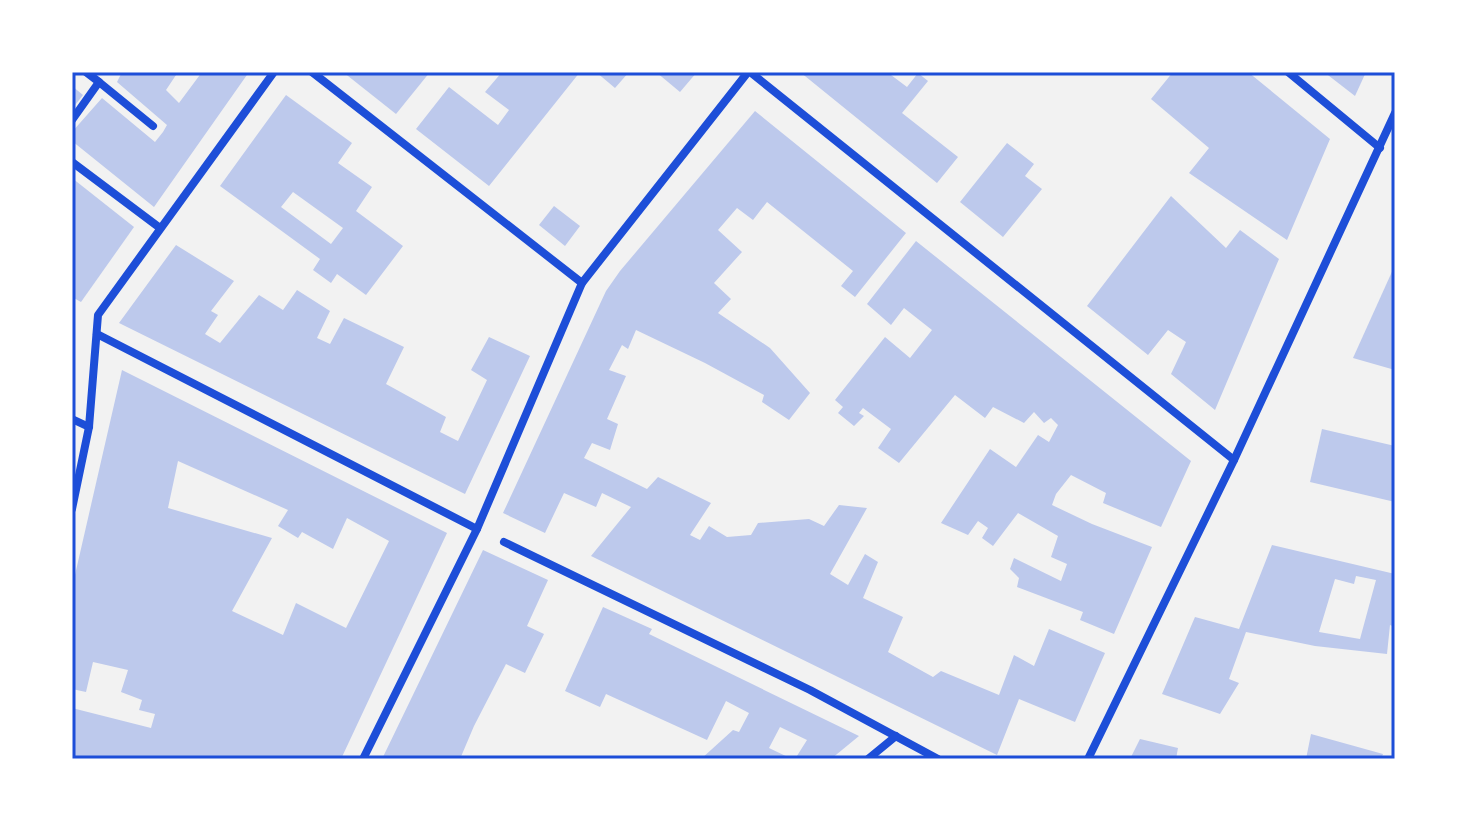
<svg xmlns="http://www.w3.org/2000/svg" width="1467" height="831" font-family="'Public Sans',sans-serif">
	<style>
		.building { fill: #bdc9ec; fill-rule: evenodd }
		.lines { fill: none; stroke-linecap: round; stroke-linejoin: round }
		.minor { stroke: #1d4ed8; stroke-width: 8 }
		.neatline { fill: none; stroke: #1d4ed8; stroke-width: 3 }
	</style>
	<rect width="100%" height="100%" fill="#f2f2f2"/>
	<!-- building -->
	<g class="building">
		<polygon points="122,72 178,72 166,90 179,103 202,72 249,72 154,207 72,141 72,132 102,98 155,142 163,132 167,125 117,82"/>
		<polygon points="343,72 430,72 396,114"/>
		<polygon points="502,72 580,72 489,186 416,129 449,87 498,125 509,110 485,92"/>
		<polygon points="596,72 629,72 615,88"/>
		<polygon points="656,72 697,72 680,92"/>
		<polygon points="800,72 887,72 907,87 918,73 928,81 902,113 958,157 937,183"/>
		<polygon points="1173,72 1248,72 1330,139 1287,240 1189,173 1209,148 1151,99"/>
		<polygon points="1324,72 1366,72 1355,96"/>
		<polygon points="72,86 83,95 72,109"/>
		<path d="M286,95l66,48 -14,20 34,24 -16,24 47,35 -37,49 -29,-21 -6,9 -18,-13 7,-11 -100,-73zM293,192l50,36 -12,16 -50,-37z"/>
		<polygon points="755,111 906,233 855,297 841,286 853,271 767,202 753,220 737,208 718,230 742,252 714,283 731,299 718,313 770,348 810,393 789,420 762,402 764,395 705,363 636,330 628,349 622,345 609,370 626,376 607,419 618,424 610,450 592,443 584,458 647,489 658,477 711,503 690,535 700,540 709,526 727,537 751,535 758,523 809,519 824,526 839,505 867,508 830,574 848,585 865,554 878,562 863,598 903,617 888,652 933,677 941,671 999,695 1014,655 1034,666 1049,629 1105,653 1075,722 1019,699 997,755 591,556 631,507 602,493 596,507 564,493 545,533 503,513 606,291 620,271"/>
		<polygon points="1007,143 1034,164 1025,176 1042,189 1003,237 960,202"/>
		<polygon points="72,178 134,227 81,302 72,297"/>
		<polygon points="1171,196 1226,248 1240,230 1279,259 1215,410 1171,374 1186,342 1168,330 1148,355 1087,306"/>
		<polygon points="554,206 580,226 565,246 539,225"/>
		<polygon points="916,241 1191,461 1161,527 1103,503 1106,493 1071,475 1056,494 1052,505 1092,524 1152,547 1114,634 1080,620 1083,612 1017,587 1019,578 1010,569 1014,558 1061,581 1067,564 1051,557 1058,536 1018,513 993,546 982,538 988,528 978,521 968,535 941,523 990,449 1016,467 1038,435 1049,442 1058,425 1051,418 1044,423 1034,412 1024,423 993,407 985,418 955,395 899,463 878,448 891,429 863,408 859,413 864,416 854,426 838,413 843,407 835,400 885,337 910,358 932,330 904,308 891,325 867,304"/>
		<polygon points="176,245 234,281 211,311 218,315 205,334 220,343 259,295 283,310 297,290 330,311 317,338 330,344 344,318 404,347 386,384 446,417 440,432 458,441 487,380 471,370 489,337 530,356 465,494 119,323"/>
		<polygon points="1395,265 1395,370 1353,358"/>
		<path d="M122,370l325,163 -106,226h-265l-4,-2v-49l79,20 4,-14 -16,-4 3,-10 -21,-8 7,-22 -35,-8 -7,30 -14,-3v-101zM178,461l110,49 -10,16 20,12 4,-6 31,17 14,-31 42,23 -43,87 -50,-25 -13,32 -51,-24 40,-73 -104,-30z"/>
		<polygon points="1322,429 1395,446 1395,502 1310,482"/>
		<path d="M1272,545l123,29v53l-5,-2 -3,29 -72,-8 -69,-14 -17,47 10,4 -19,31 -58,-20 33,-77 44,12zM1356,576l20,4 -16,59 -41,-7 16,-53 19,5z"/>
		<polygon points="483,550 548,580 527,626 544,634 525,673 506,664 474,726 460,759 382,759"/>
		<polygon points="603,607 652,629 649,634 859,736 831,759 795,759 807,740 780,727 769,748 792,759 701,759 733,730 739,732 749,713 726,701 707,740 606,694 600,707 565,691"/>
		<polygon points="1311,734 1383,754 1381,759 1306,759"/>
		<polygon points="1140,739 1178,748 1176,759 1130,759"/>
	</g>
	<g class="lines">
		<!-- minor -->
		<g class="minor">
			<polyline points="312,72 582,283"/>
			<polyline points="750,72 1234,460"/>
			<polyline points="1288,72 1380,148"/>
			<polyline points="99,82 153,126"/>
			<polyline points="72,120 99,82 86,72"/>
			<polyline points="72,162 160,228"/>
			<polyline points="97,334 477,529"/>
			<polyline points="72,419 89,427"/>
			<polyline points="72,509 89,427 98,315 274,72"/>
			<polyline points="504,542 810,690 938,759"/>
			<polyline points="363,759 477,529 582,283 748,72"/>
			<polyline points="868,759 896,736"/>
			<polyline points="1088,759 1234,460 1395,113"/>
		</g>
	</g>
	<!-- border -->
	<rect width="1467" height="831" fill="none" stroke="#ffffff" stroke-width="148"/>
	<rect x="74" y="74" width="1319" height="683" class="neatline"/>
</svg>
